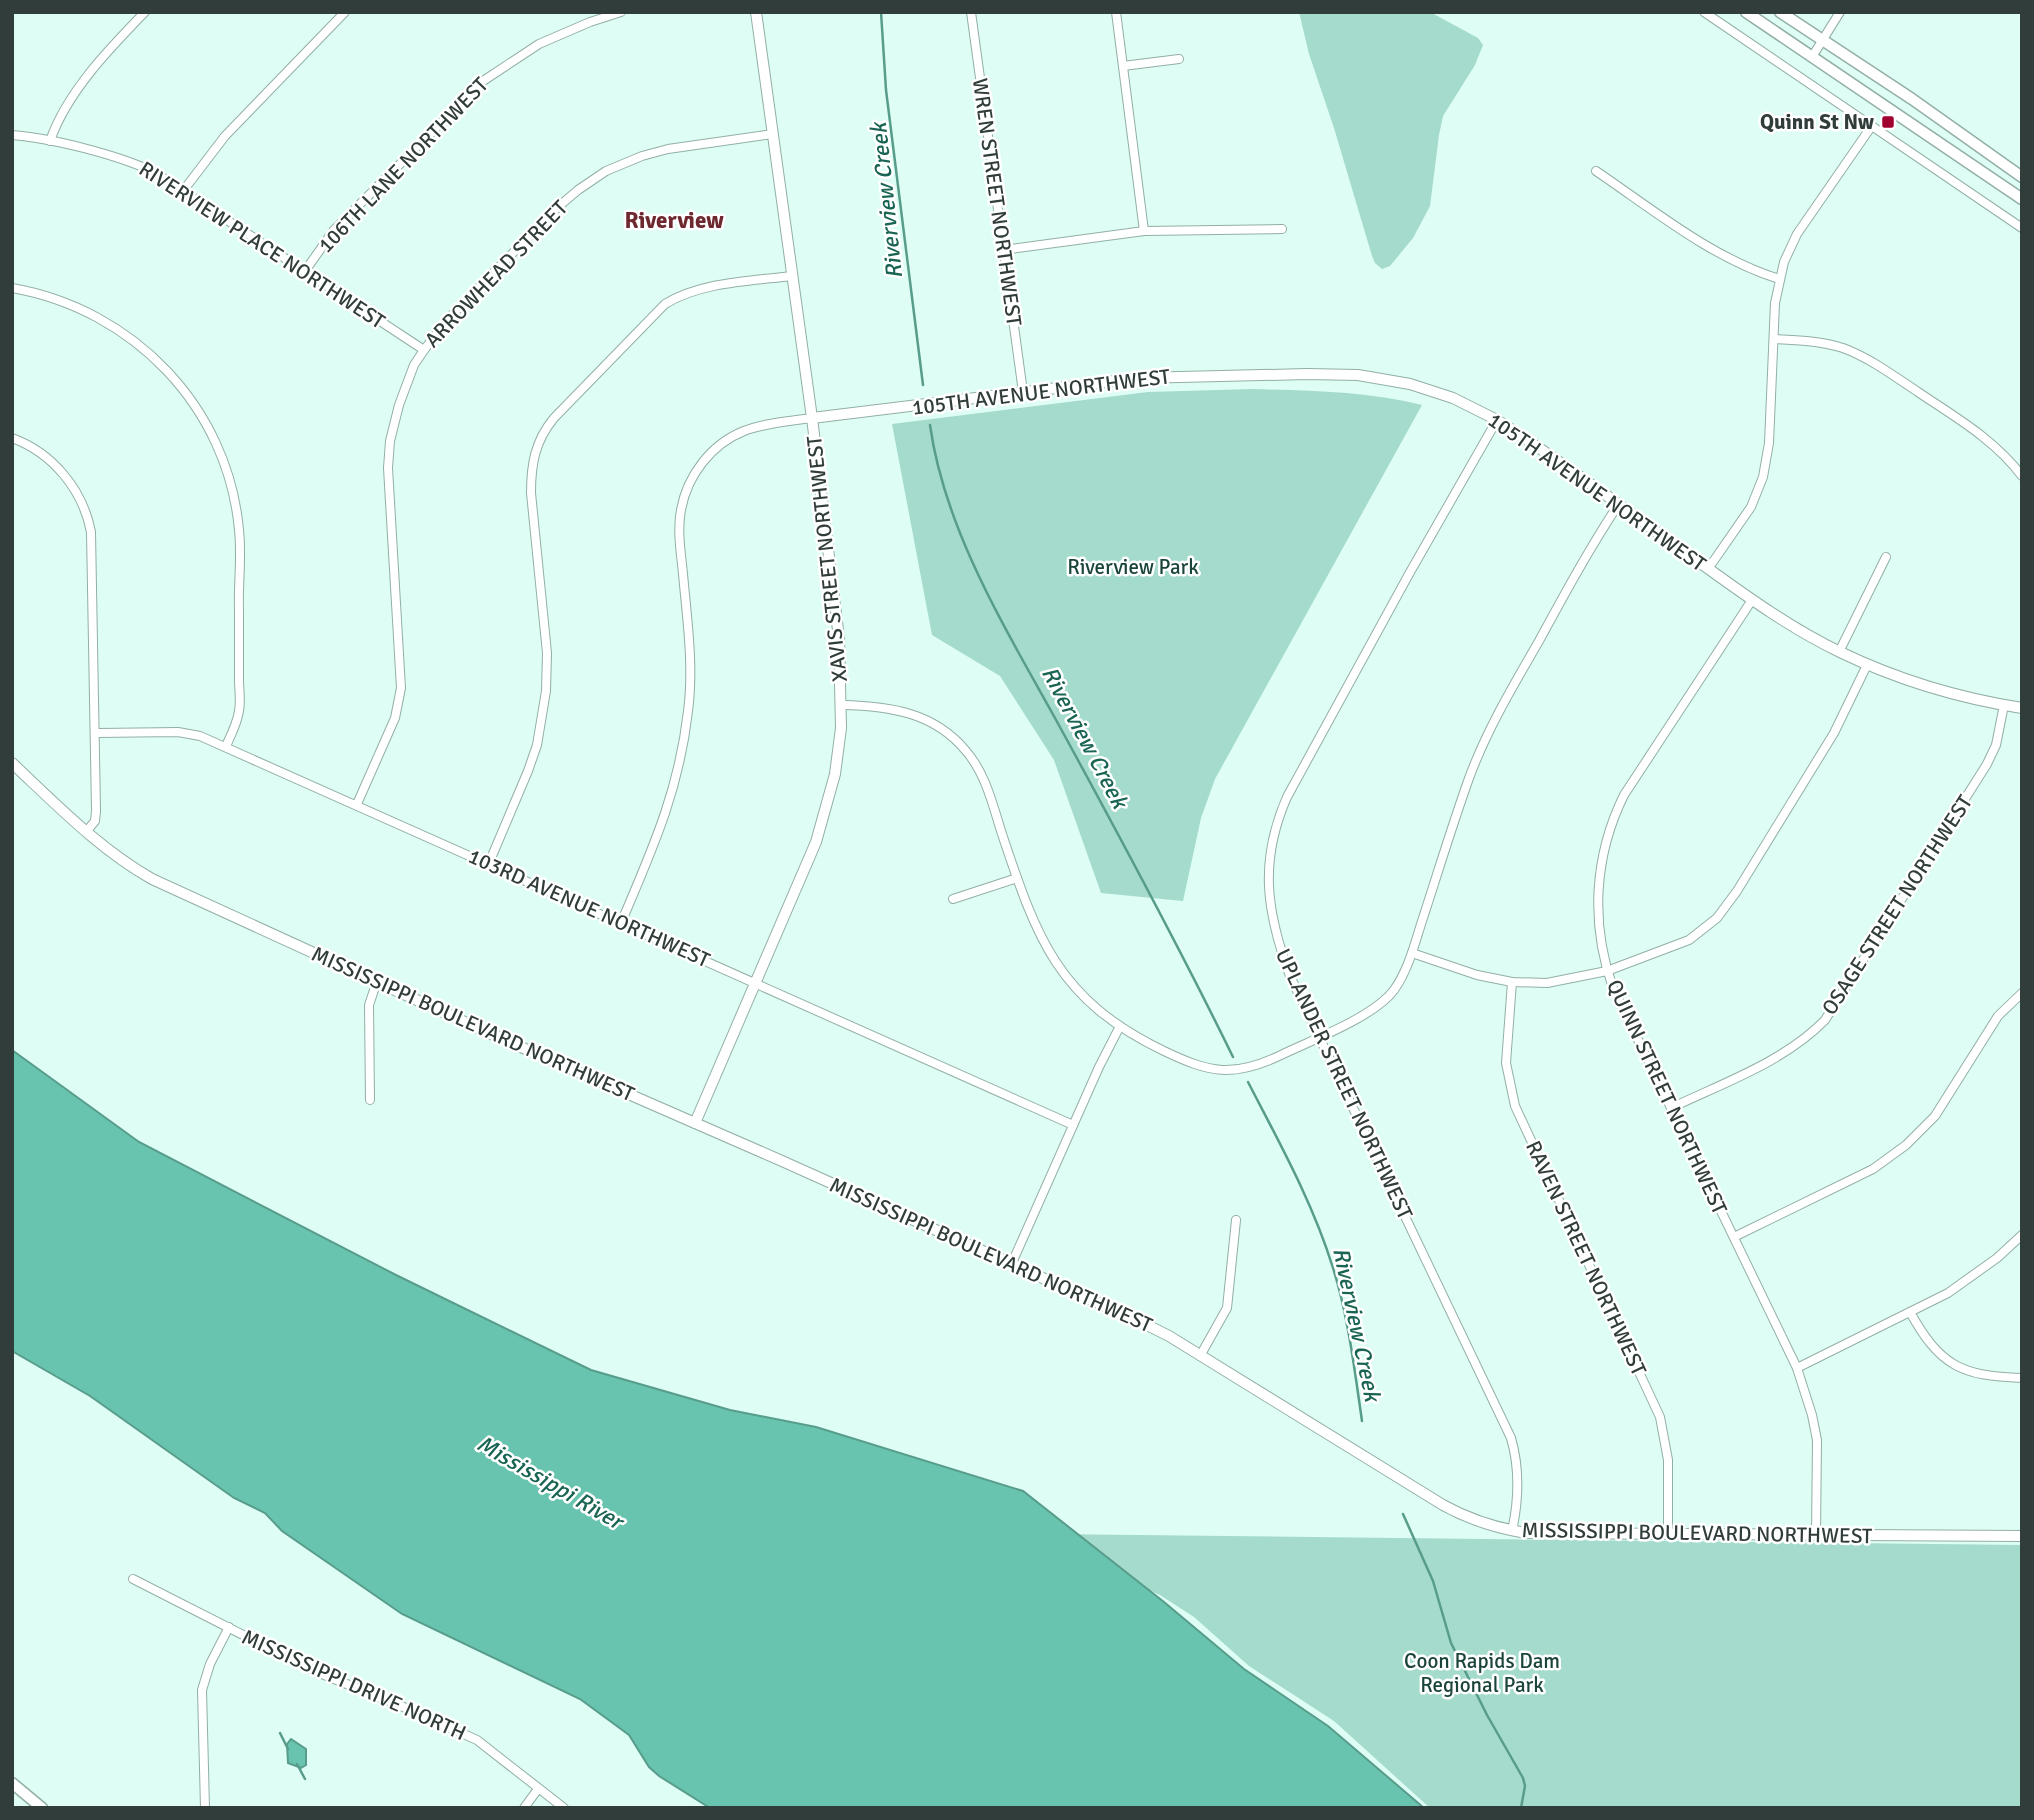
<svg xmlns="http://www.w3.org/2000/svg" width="2034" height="1820" font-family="Signika,sans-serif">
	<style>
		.green { fill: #a4dbcc }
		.water { fill: #68c4ae; stroke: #589c8b; stroke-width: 2 }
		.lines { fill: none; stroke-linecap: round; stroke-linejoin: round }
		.stream { stroke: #589c8b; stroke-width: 2.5 }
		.minor-casing { stroke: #92afa6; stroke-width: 10 }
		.tertiary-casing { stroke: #92afa6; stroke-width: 12 }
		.secondary-casing { stroke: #92afa6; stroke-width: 13 }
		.minor { stroke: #fff; stroke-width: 8 }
		.tertiary { stroke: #fff; stroke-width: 10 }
		.secondary { stroke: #fff; stroke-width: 10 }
		.poi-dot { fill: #a1012f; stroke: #fff; stroke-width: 2.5 }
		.labels { text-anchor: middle; stroke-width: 5; stroke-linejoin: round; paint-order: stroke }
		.poi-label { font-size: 21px; font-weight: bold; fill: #313d3a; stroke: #fff; text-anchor: end }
		.street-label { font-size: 21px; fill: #313d3a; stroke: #fff }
		.park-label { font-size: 21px; fill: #1b453c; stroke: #fff }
		.water-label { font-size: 23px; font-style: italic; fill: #1a6454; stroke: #fff }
		.neighbourhood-label { font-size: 23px; font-weight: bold; fill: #6e282f; stroke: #fff }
	</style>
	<rect width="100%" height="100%" fill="#defdf4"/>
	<!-- green -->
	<g class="green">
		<polygon points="1299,12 1430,12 1478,38 1483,45 1475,65 1443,116 1439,135 1430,206 1413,238 1390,266 1382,269 1375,263 1372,256 1334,128 1309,54"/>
		<path d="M1252,389c58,2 114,2 170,16l-207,374 -14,39 -18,83 -82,-8 -47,-133 -54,-84 -68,-41 -40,-211 256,-32z"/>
		<polygon points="1046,1534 2022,1545 2022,1808 1430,1808 1334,1721 1249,1666 1194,1617 1160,1595 1092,1566"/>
	</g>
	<!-- water -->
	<g class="water">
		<polygon points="12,1050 139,1142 396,1275 591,1370 730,1410 816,1427 1023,1491 1164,1602 1244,1669 1328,1726 1424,1808 710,1808 659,1776 649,1767 629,1735 580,1699 402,1614 282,1531 265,1513 234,1498 90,1396 12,1351"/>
		<polygon points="291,1739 306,1749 306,1765 301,1768 288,1763 287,1744"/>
	</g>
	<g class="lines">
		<!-- stream -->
		<g class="stream">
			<polyline points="881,12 886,90 923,385"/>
			<path d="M930,425c15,108 79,209 131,304 59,108 118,217 172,328"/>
			<path d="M1248,1082c31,60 65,121 85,186 15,46 22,105 29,153"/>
			<polyline points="1403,1514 1433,1581 1451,1643 1487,1715 1523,1778 1525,1786 1521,1808"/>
			<polyline points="280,1733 288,1749"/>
			<polyline points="297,1764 305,1779"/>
		</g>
		<!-- minor casing -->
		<g class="minor-casing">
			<g id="minor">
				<polyline points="971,12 1023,392"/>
				<polyline points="1116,12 1144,231"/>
				<polyline points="1704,12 2022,228"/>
				<polyline points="1812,57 1840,12"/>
				<polyline points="1123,66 1179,59"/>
				<path d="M12,135c40,3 106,20 142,37l270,178"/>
				<path d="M50,141c17,-49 59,-92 95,-129"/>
				<path d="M1596,171c59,40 116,87 183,108"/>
				<polyline points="183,191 225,136 345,12"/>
				<polyline points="1003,250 1144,231 1282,229"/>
				<polyline points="305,271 334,230 483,81 539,44 590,22 621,12"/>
				<path d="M12,288c121,21 216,119 227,242 3,27 -1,54 0,80 0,23 0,46 0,69 0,11 2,22 0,32 -2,13 -8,24 -13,35"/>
				<path d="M1774,339c23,1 47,2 69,9 27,10 51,28 75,44 37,25 76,47 104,84"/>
				<path d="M1497,420l-88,154 -122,223c-28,64 -21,114 3,179l221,462c9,31 8,61 1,93"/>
				<path d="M12,438c41,15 71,52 79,94l5,279 -1,10 -9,11"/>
				<polyline points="1708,569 1751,507 1763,477 1769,443 1775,303 1784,262 1797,234 1871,127"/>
				<path d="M1752,600l-128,195c-30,61 -34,128 -11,193l184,380 15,47 5,25 -1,95"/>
				<polyline points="1839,652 1886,557"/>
				<path d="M842,705c47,1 92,7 124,46 20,23 27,55 36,83 35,105 56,166 162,217 46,22 69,27 117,4 31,-15 93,-38 113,-65 15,-21 21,-48 29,-72 15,-46 29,-92 45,-137 18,-50 45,-95 71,-140 25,-46 50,-92 79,-136"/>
				<polyline points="97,733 178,732 200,736 1073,1125"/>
				<polyline points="357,804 395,718 401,688 388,468 390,441 399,405 414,365 424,350 448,319 558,207 578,190 606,171 642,156 668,149 773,134"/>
				<path d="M489,863l39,-92 9,-26 9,-54 1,-38 -16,-160c0,-29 4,-52 23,-75l111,-114c36,-22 85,-23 127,-28"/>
				<polyline points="953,899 1017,878"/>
				<path d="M621,923c31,-73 58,-132 67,-212 6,-45 -1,-92 -5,-137 -2,-21 -6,-43 -2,-64 6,-34 30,-66 63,-79 21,-8 46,-10 68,-13"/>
				<polyline points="1412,953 1477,975 1512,982 1547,983 1607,971 1689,940 1717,918 1737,891 1834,733 1867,665"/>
				<polyline points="1512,982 1506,1063 1515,1106 1660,1417 1668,1460 1668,1533"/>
				<polyline points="370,1100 369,1005 377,981"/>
				<path d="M1671,1108c52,-25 113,-46 154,-88l162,-256 9,-19 8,-40"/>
				<polyline points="1734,1237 1873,1169 1906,1145 1935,1116 1998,1016 2022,993"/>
				<polyline points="1012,1263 1099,1067 1119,1028"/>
				<path d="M1910,1312c30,54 51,64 112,66"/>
				<polyline points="1200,1356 1227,1308 1236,1220"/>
				<polyline points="1797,1368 1948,1293 1997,1258 2022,1235"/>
				<polyline points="133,1579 312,1670 406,1708 477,1740 564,1808"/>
				<polyline points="205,1808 202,1690 210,1664 229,1627"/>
				<polyline points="524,1808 538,1789"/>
			</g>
		</g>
		<!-- tertiary casing -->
		<g class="tertiary-casing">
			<g id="tertiary">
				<path d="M812,418l327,-40 168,-4 51,1 52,9 43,14 44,22c72,46 139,98 209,147 43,31 86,62 134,85 58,28 118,46 182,56"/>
				<path d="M12,763c45,42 86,85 140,116l339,155 291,127 361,162 26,13 274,169c27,15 53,23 83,28l496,3"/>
				<polyline points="695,1123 816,842 835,774 841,728 839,638 812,418 756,12"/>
			</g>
		</g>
		<!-- secondary casing -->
		<g class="secondary-casing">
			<g id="secondary">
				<polyline points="1746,12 2022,199"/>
				<polyline points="1780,12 1912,99 2022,177"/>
				<polyline points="12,1783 42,1808"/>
			</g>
		</g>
		<!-- minor -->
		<use href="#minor" class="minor"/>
		<!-- tertiary -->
		<use href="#tertiary" class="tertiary"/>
		<!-- secondary -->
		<use href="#secondary" class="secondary"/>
	</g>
	<!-- markers -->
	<rect class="poi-dot" x="1881" y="115" width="14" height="14" rx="3.5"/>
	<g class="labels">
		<!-- poi labels -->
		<g class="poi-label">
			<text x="1874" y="129">Quinn St Nw</text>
		</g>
		<!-- street labels -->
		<g class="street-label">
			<text transform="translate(403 165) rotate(-46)" y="7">106TH LANE NORTHWEST</text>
			<text transform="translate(997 202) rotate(82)" y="7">WREN STREET NORTHWEST</text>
			<text transform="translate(262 245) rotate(33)" y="7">RIVERVIEW PLACE NORTHWEST</text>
			<text transform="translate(496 274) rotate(-46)" y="7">ARROWHEAD STREET</text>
			<text transform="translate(1041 392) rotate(-7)" y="7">105TH AVENUE NORTHWEST</text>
			<text transform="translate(1597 492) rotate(35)" y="7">105TH AVENUE NORTHWEST</text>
			<text transform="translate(827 559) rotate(-96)" y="7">XAVIS STREET NORTHWEST</text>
			<text transform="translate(1897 905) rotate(-57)" y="7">OSAGE STREET NORTHWEST</text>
			<text transform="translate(589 908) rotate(24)" y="7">103RD AVENUE NORTHWEST</text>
			<text transform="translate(473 1024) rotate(24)" y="7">MISSISSIPPI BOULEVARD NORTHWEST</text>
			<text transform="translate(1344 1084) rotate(65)" y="7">UPLANDER STREET NORTHWEST</text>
			<text transform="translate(1667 1097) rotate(65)" y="7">QUINN STREET NORTHWEST</text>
			<text transform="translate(991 1255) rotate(24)" y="7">MISSISSIPPI BOULEVARD NORTHWEST</text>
			<text transform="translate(1586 1258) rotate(65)" y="7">RAVEN STREET NORTHWEST</text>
			<text transform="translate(1697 1533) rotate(1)" y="7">MISSISSIPPI BOULEVARD NORTHWEST</text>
			<text transform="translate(354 1685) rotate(24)" y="7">MISSISSIPPI DRIVE NORTH</text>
		</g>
		<!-- park labels -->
		<g class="park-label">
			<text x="1133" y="574">Riverview Park</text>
			<text x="1482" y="1668">Coon Rapids Dam<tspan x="1482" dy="24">Regional Park</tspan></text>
		</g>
		<!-- water labels -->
		<g class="water-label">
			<text transform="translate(886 201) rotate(-96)" y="8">Riverview Creek</text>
			<text transform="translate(1085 737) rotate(62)" y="8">Riverview Creek</text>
			<text transform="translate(1357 1324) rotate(78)" y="8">Riverview Creek</text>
			<text transform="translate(550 1482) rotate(30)" y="8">Mississippi River</text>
		</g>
		<!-- neighbourhood labels -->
		<g class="neighbourhood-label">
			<text x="674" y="228">Riverview</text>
		</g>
	</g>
	<!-- border -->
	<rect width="2034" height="1820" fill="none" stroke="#313d3a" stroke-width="28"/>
</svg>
